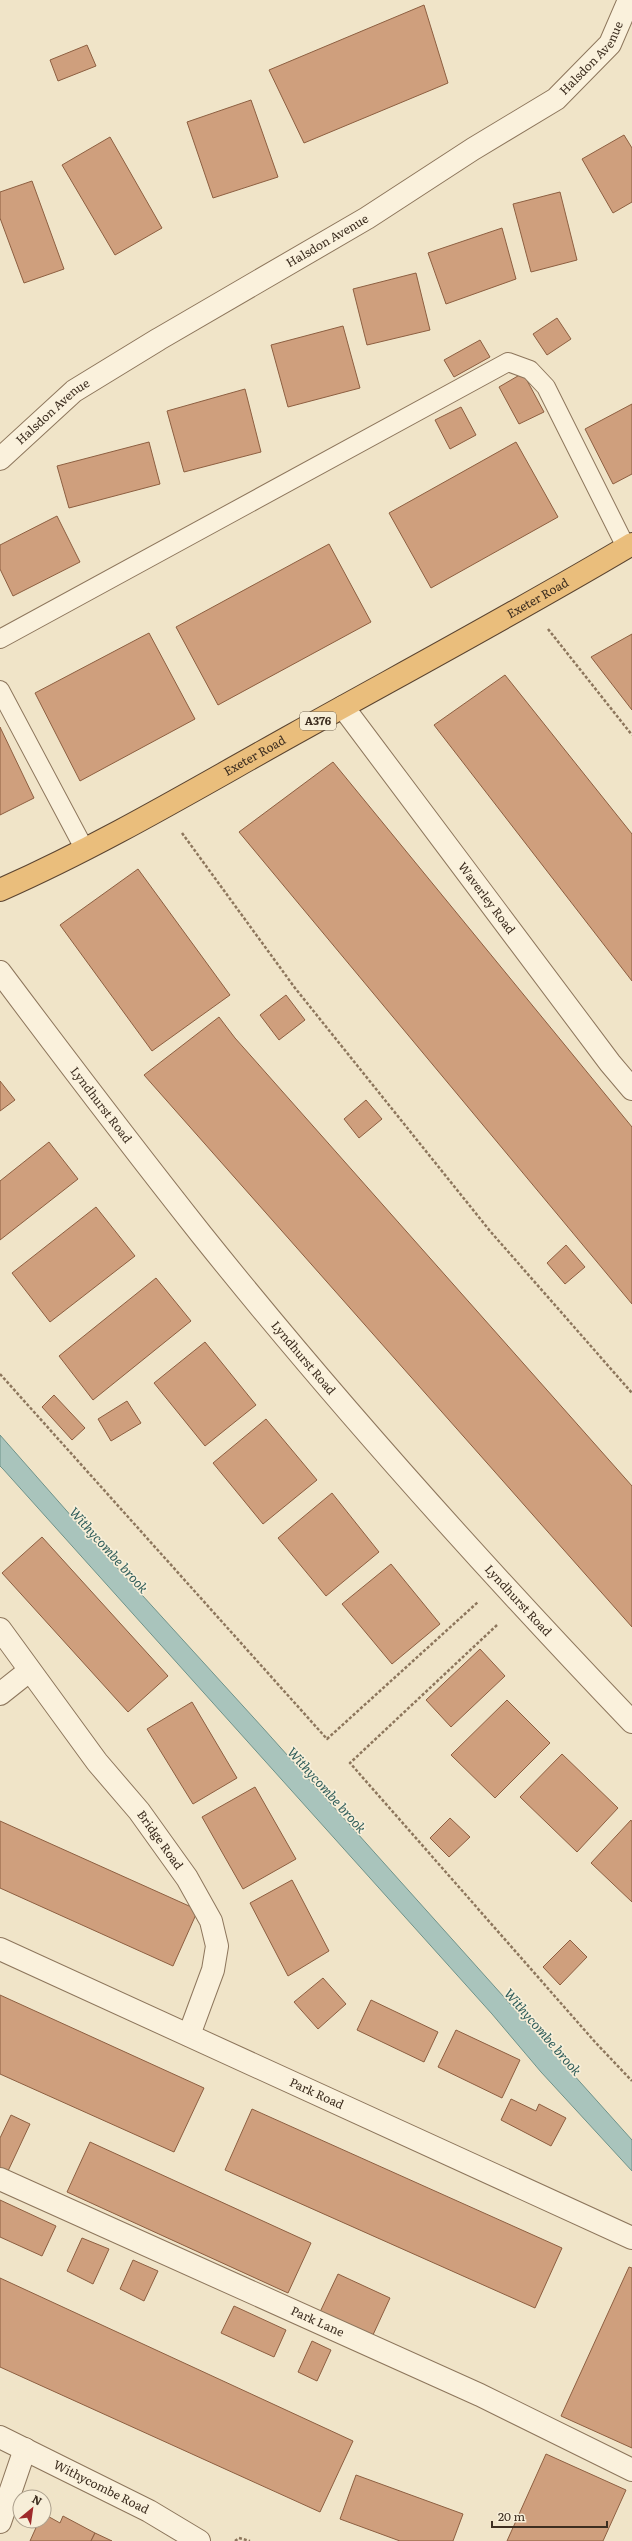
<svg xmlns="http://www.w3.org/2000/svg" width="632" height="2541" font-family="Literata,serif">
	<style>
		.water { fill: #a9c4bc; stroke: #6f938a }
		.building { fill: #cf9f7d; stroke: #8d5f41 }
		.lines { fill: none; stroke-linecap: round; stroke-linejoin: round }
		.service-casing { stroke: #8d765c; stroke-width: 20 }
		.minor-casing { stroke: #8d765c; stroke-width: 24 }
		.trunk-casing { stroke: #5b4430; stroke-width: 24 }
		.path { stroke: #8d765c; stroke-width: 2.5; stroke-dasharray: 3 2; stroke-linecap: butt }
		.service { stroke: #faf1dc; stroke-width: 18 }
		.minor { stroke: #faf1dc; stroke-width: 22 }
		.trunk { stroke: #eabe7c; stroke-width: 22 }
		.labels { text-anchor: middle; stroke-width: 3.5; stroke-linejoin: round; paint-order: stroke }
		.shield { fill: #f7eed8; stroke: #756857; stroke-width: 1 }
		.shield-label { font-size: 11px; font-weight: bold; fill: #3d2e20 }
		.street-label { font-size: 12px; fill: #3d2e20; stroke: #f7eed8 }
		.water-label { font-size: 13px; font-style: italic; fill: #2f5d5a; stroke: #f7eed8 }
	</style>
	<rect width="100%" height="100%" fill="#f0e4c8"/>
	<!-- water -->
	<polygon class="water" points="0,1435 102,1551 263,1728 632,2140 632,2171 541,2072 492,2014 3,1469 0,1466"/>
	<!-- building -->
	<g class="building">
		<polygon points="424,5 448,83 304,143 269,70"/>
		<polygon points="87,45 96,66 58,81 50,60"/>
		<polygon points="251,100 278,177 213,198 187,122"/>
		<polygon points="624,135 632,148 632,202 613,213 582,159"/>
		<polygon points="110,137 162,228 115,255 62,165"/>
		<polygon points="32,181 64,269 24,283 0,218 0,192"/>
		<polygon points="560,192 577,260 531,272 513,204"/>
		<polygon points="502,228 516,279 446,304 428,253"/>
		<polygon points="416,273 430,330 367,345 353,289"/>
		<polygon points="557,318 571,339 547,355 533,334"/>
		<polygon points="343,326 360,388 288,407 271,345"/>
		<polygon points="480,340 490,357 454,377 444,360"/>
		<polygon points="523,373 544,412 519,424 499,387"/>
		<polygon points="245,389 261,452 184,472 167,411"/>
		<polygon points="632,404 632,474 613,484 585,429"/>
		<polygon points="461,407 476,435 450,449 435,420"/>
		<polygon points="149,442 160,484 69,508 57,466"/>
		<polygon points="516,442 558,517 431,588 389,513"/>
		<polygon points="57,516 80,562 13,596 0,569 0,545"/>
		<polygon points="329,544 371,622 218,705 176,627"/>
		<polygon points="149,633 195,719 80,781 35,693"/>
		<polygon points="632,634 632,710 591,657"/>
		<polygon points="505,675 632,834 632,981 434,725"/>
		<polygon points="0,727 34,798 0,815"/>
		<polygon points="333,762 632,1127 632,1304 239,832"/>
		<polygon points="138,869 230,995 152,1051 60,925"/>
		<polygon points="286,995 305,1020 279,1040 260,1015"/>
		<polygon points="219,1017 235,1038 632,1486 632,1627 144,1075"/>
		<polygon points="0,1081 15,1100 0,1111"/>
		<polygon points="366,1100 382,1119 359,1138 344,1119"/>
		<polygon points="49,1142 78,1179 0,1240 0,1181"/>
		<polygon points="96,1207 135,1256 50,1322 12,1273"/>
		<polygon points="566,1245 585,1267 565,1284 547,1263"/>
		<polygon points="156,1278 191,1321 93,1400 59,1356"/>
		<polygon points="205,1342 256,1405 205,1446 154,1383"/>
		<polygon points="54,1395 85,1428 72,1440 42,1407"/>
		<polygon points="127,1401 141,1423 111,1441 98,1419"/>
		<polygon points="266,1419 317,1480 263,1524 213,1463"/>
		<polygon points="332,1493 379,1552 326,1596 278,1538"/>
		<polygon points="42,1537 168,1676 128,1712 2,1573"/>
		<polygon points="391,1564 440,1624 392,1664 342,1604"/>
		<polygon points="480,1649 505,1676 451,1727 426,1700"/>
		<polygon points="507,1700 550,1743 495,1798 451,1755"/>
		<polygon points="192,1702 237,1778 193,1804 147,1729"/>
		<polygon points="562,1754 618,1808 577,1852 520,1797"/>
		<polygon points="255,1787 296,1859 243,1889 202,1817"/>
		<polygon points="450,1818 470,1837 449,1857 430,1838"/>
		<polygon points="631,1820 632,1822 632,1902 591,1863"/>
		<polygon points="0,1821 198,1910 173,1966 0,1888"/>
		<polygon points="292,1880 329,1951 288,1976 250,1903"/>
		<polygon points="570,1940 587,1957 560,1985 543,1967"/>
		<polygon points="323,1978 346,2004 318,2029 294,2002"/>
		<polygon points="0,1995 204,2088 174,2152 0,2074"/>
		<polygon points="371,2000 438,2032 424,2062 357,2030"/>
		<polygon points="456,2030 520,2060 502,2098 438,2067"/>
		<polygon points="511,2099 536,2111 539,2104 566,2118 551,2146 501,2120"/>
		<polygon points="252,2109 562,2248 535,2308 225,2170"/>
		<polygon points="11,2115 30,2124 8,2171 0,2168 0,2138"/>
		<polygon points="90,2142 311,2243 288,2293 67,2192"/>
		<polygon points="0,2200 56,2226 42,2256 0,2237"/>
		<polygon points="82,2238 109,2249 93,2284 67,2271"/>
		<polygon points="133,2260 158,2271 144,2301 120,2289"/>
		<polygon points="629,2267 632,2268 632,2448 561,2416"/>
		<polygon points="338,2274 390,2298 372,2337 320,2312"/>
		<polygon points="0,2278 353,2441 320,2512 0,2367"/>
		<polygon points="234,2306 286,2330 274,2357 221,2333"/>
		<polygon points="312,2341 331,2350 317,2381 298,2372"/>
		<polygon points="546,2454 626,2490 603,2541 507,2541"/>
		<polygon points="356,2475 463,2514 453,2541 400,2541 340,2519"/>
		<polygon points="44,2514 60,2523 63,2516 95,2533 91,2541 30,2541 39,2521 44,2521"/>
		<polygon points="95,2533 112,2541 91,2541"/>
	</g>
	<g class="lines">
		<!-- service casing -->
		<g class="service-casing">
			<g id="service">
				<polyline points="0,639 508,362 530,370 546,387 626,547"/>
				<polyline points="0,690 85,850"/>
			</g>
		</g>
		<!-- minor casing -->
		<g class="minor-casing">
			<g id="minor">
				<path id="s1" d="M0,459l74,-68 85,-52 208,-121 106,-69 83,-50 54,-55 19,-44"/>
				<path id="s2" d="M343,707l267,356 22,26"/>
				<path id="s3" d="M0,972c66,88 133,176 201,262 136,170 281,331 431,488"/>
				<path id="s4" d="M0,1629l97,133 42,49 48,67 24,43 6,25 -4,24 -24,65"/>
				<polyline points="0,1694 29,1671"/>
				<path id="s5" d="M0,1949l632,289"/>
				<path id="s6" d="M0,2179l480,216 152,75"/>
				<path id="s7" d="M0,2437l149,74 50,30"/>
				<polyline points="0,2522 25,2449"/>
			</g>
		</g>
		<!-- trunk casing -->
		<g class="trunk-casing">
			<g id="trunk">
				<path id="s8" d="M0,890c102,-45 197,-102 294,-156 113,-63 227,-124 338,-190"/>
			</g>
		</g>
		<!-- path -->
		<g class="path">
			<polyline points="548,629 632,735"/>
			<polyline points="182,833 295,988 490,1231 632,1393"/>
			<polyline points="0,1374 327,1739 478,1602"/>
			<polyline points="497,1625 350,1763 595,2042 632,2081"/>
			<polyline points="235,2541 239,2538 250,2541"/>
		</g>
		<!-- service -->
		<use href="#service" class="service"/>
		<!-- minor -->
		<use href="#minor" class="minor"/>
		<!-- trunk -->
		<use href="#trunk" class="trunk"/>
	</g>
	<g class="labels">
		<!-- shield labels -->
		<rect class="shield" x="300" y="712" width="36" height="18" rx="3"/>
		<g class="shield-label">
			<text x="318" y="725">A376</text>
		</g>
		<!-- street labels -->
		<g class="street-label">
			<text dy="4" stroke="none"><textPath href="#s1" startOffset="719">Halsdon Avenue</textPath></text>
			<text dy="4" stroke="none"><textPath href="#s1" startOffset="395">Halsdon Avenue</textPath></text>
			<text dy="4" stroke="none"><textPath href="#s1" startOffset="71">Halsdon Avenue</textPath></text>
			<text dy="4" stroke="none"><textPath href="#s8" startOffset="612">Exeter Road</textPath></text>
			<text dy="4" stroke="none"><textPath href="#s8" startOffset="288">Exeter Road</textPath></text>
			<text dy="4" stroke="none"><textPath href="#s2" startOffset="239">Waverley Road</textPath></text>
			<text dy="4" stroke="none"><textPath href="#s3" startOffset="167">Lyndhurst Road</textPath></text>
			<text dy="4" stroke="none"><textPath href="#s3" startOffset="491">Lyndhurst Road</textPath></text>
			<text dy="4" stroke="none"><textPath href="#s3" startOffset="815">Lyndhurst Road</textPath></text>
			<text dy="4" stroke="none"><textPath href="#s4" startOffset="265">Bridge Road</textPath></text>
			<text dy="4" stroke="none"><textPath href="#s5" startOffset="348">Park Road</textPath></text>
			<text dy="4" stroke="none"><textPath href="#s6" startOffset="348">Park Lane</textPath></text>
			<text dy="4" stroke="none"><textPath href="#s7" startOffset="113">Withycombe Road</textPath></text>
		</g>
		<!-- water labels -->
		<g class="water-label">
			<text transform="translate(109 1550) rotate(48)" y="5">Withycombe brook</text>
			<text transform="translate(327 1790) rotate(48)" y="5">Withycombe brook</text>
			<text transform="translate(543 2032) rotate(49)" y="5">Withycombe brook</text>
		</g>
	</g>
	<!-- north arrow -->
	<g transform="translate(32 2509) rotate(29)"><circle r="19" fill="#f7eed8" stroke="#ada18e"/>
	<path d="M0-3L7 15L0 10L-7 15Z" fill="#9e2a2b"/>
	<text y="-6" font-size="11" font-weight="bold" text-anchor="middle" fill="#3d2e20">N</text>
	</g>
	<!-- scale -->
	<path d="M492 2521v6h115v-6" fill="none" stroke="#3d2e20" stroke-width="2"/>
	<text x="498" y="2521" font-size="12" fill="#3d2e20" stroke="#f7eed8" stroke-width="3" paint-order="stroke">20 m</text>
</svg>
